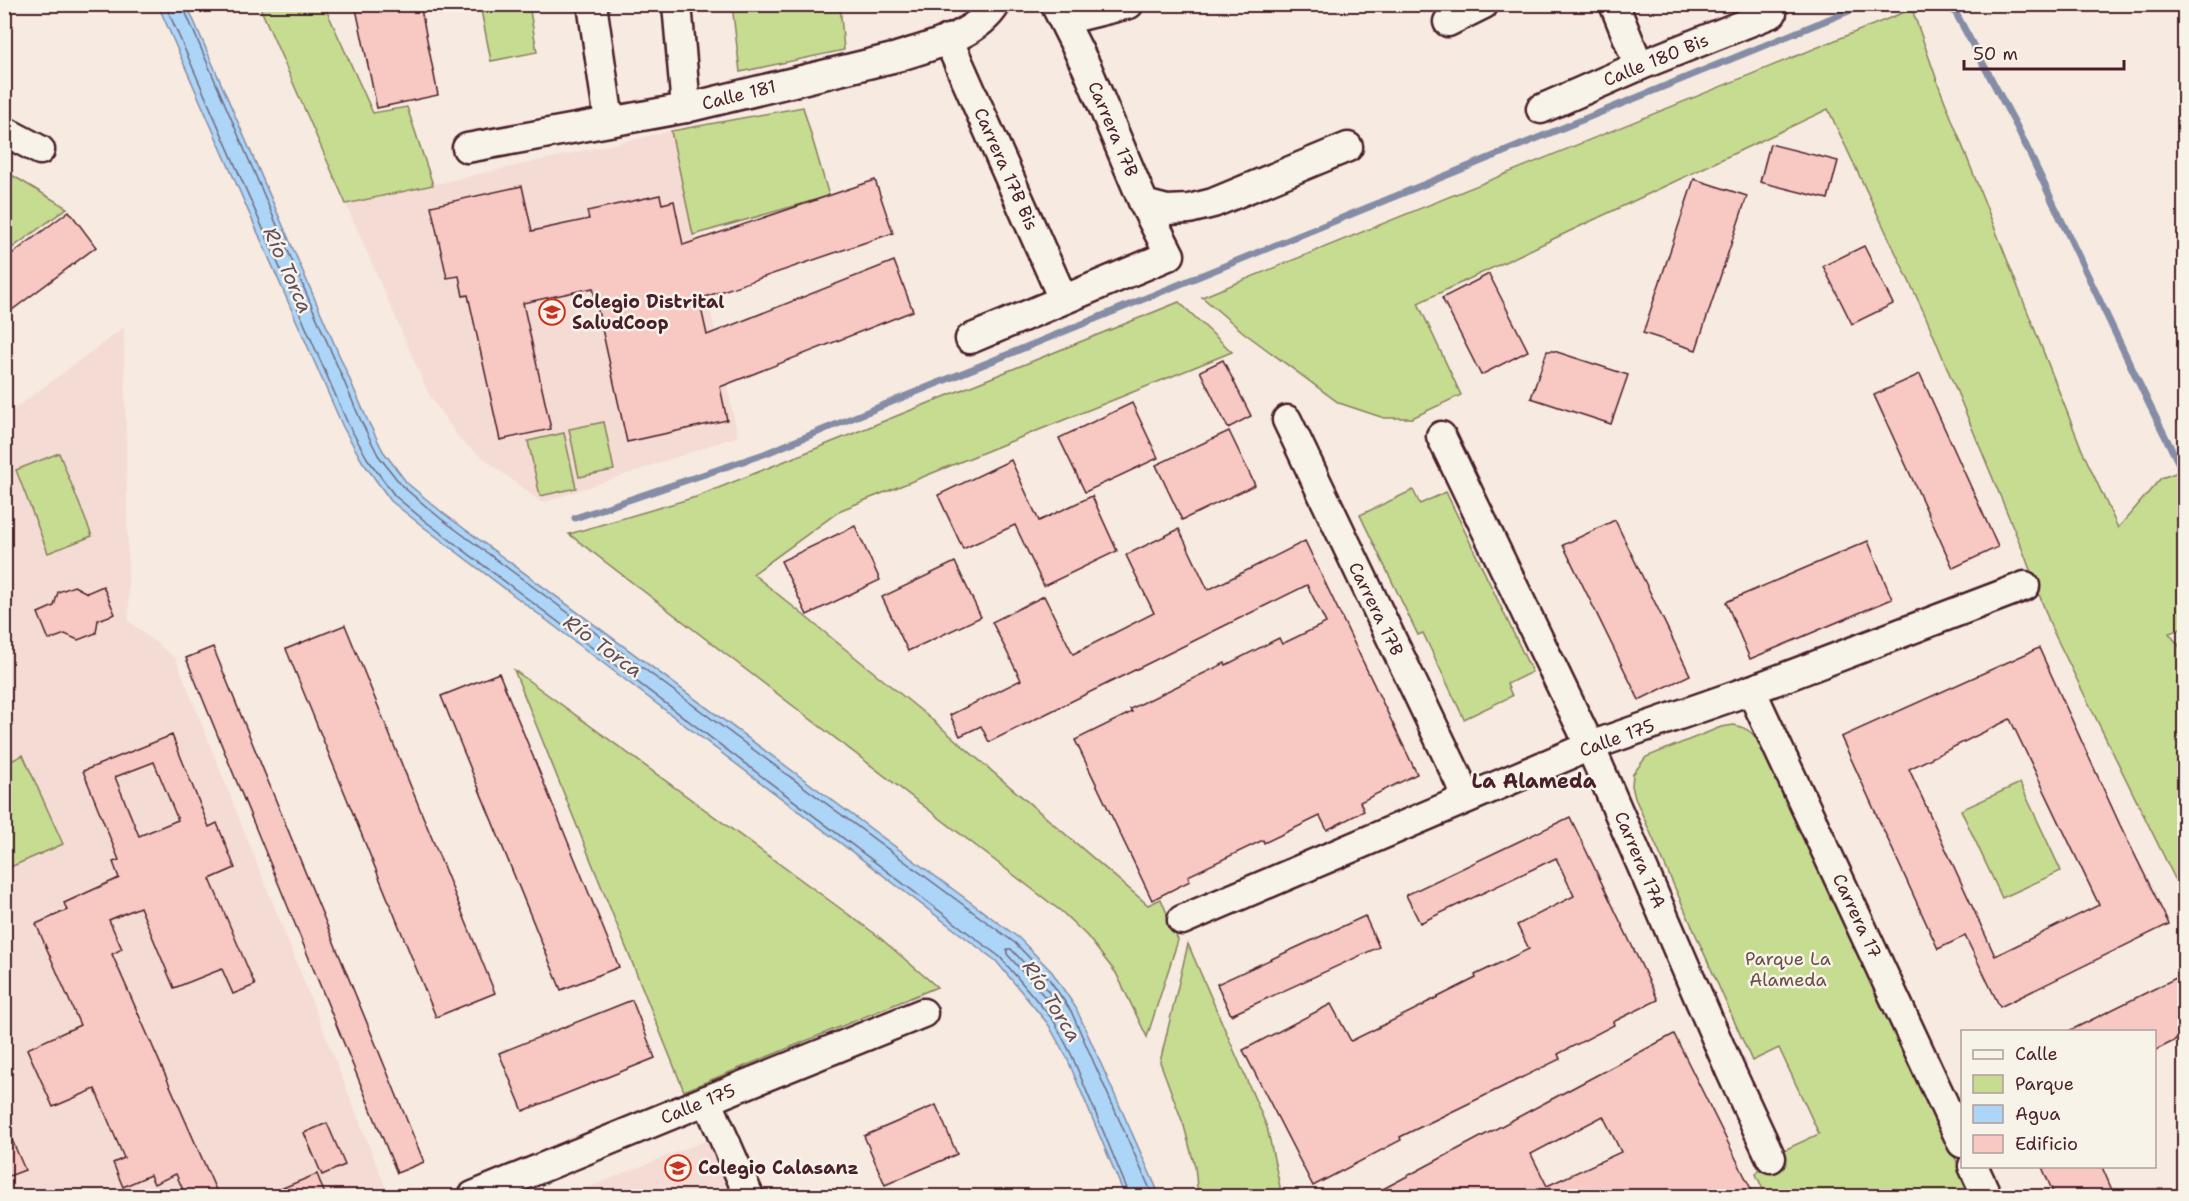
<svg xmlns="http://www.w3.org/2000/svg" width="2189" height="1201" font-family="'Shantell Sans',sans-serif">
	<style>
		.built { fill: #f4dcd4 }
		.green { fill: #c6dc91; stroke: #887e5e; stroke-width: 1.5 }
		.water { fill: #acd5f7; stroke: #858ca5; stroke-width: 1.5 }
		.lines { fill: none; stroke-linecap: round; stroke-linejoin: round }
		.shore { stroke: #71687d; stroke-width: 1.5 }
		.stream { stroke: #858ca5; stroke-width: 7 }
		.building { fill: #f8c8c2; stroke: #4a1f2b; stroke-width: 1.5; fill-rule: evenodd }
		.minor-casing { stroke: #4a1f2b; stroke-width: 33 }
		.minor { stroke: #f7f3e8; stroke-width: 28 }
		.labels { text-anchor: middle; stroke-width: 5; stroke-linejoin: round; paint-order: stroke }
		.street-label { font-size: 18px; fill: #4a1f2b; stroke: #f7f3e8 }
		.poi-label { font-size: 18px; font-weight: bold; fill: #4a1f2b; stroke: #f7f3e8; text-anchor: start }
		.park-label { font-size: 18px; fill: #694e44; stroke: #f7f3e8 }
		.water-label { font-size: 20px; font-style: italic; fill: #624c5e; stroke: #f7f3e8 }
		.neighbourhood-label { font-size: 20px; font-weight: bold; fill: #4a1f2b; stroke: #f7f3e8 }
	</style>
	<rect width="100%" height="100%" fill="#f7eae0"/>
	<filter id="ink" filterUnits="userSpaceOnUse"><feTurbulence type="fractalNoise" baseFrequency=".0167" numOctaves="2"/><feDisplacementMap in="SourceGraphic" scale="12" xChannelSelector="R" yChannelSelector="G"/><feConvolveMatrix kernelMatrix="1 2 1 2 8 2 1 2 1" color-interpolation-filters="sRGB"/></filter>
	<g filter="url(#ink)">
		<!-- built -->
		<g class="built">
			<polygon points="671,131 738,436 542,503 461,441 429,395 346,204"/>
			<polygon points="124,327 129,621 176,659 389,1196 5,1196 5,416"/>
			<polygon points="707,1140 733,1196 567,1196"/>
		</g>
		<!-- green -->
		<g class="green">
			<polygon points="259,5 324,5 373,113 407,107 433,185 346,204"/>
			<polygon points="480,5 529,5 537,52 491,61"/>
			<polygon points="732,5 840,5 844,50 740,72"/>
			<polygon points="1912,9 1940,89 2082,450 2118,528 2161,478 2184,470 2184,628 2169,633 2184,652 2184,897 2052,629 2023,551 1926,317 1828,109 1418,303 1461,395 1412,418 1384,418 1339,403 1243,332 1202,297"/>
			<polygon points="803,107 829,196 693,235 671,131"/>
			<polygon points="5,171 67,208 5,253"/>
			<polygon points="1179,302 1232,352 841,510 753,574 930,718 1148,905 1161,899 1178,940 1147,1037 1116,973 1087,936 1062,912 569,534 696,497"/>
			<polygon points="604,422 614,470 579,477 569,429"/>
			<polygon points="564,433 576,488 540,496 528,441"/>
			<polygon points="59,453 92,536 48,553 16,470"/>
			<polygon points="1413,490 1420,504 1446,492 1532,672 1507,684 1512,696 1464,719 1423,633 1418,635 1360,515"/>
			<polygon points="514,670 878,936 937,987 684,1091"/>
			<path d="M1734,725c14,3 21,9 28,22l211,449h-207l-10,-22 11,-16 52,-24 -40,-86 -27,13 -117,-263 -3,-12 1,-12 13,-17 75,-30z"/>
			<polygon points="23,755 63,844 6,869 4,864 5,764"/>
			<polygon points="2020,783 2061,871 2002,898 1961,810"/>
			<polygon points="1188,944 1267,1127 1282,1196 1198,1196 1195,1167 1184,1126 1160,1062"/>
		</g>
		<!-- water -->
		<polygon class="water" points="158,5 187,5 367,419 383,451 407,483 443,513 1019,938 1052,972 1076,1008 1160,1196 1125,1196 1067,1058 1048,1024 996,961 421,525 391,501 362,461 343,427"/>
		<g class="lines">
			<!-- shore -->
			<g class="shore">
				<polyline points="165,4 348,424 367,458 395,496 425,521 1000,957 1054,1021 1072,1056 1130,1196"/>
				<polyline points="182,4 361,421 378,455 402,486 440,518 1015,943 1047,976 1071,1011 1153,1196"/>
				<polygon points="1007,949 1011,949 1041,981 1050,994 1049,997 1045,997 1007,954"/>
			</g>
			<!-- stream -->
			<g class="stream">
				<polyline points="1951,4 2017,127 2149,404 2184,474"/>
				<polyline points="575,518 764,454 1866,4"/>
			</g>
		</g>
		<!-- building -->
		<g class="building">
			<polygon points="355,4 420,4 438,95 377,108"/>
			<polygon points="1770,144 1838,161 1828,199 1760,182"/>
			<polygon points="1694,179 1747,196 1696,350 1643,333"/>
			<polygon points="875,180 893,233 699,299 707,335 894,261 913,311 720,387 727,420 627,442 593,288 523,303 551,429 500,440 468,295 463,296 459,276 447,278 431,206 522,186 532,231 589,219 587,211 660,195 662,204 674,201 683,245"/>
			<polygon points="69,211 96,247 4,316 4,260"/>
			<polygon points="1864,246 1893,304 1852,324 1823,266"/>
			<polygon points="1489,274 1528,351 1481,375 1442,298"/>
			<polygon points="1547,351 1554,351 1628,375 1611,424 1531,398"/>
			<polygon points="1223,360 1251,416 1228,428 1200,371"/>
			<polygon points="1920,374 1998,547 1953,568 1874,395"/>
			<polygon points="1132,403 1158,458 1085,492 1059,438"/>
			<polygon points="1229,431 1255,485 1182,520 1156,465"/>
			<polygon points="1011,460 1039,521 1092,496 1117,551 1044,586 1015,525 963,549 938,495"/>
			<polygon points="1615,520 1690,675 1639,700 1563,545"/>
			<polygon points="855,526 880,580 807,615 781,561"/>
			<polygon points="1179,529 1208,590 1305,541 1417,774 1360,802 1364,811 1327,830 1320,816 1264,843 1263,840 1188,876 1190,881 1152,900 1075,740 1132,712 1130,709 1225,663 1226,665 1279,638 1282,644 1326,623 1307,585 989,742 981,726 960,736 950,715 1021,680 992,622 1044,596 1073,654 1154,613 1126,555"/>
			<polygon points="1868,541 1892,599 1750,659 1726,602"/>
			<polygon points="955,562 981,617 908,651 882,597"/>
			<polygon points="74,586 87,593 103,586 115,614 98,620 96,633 78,640 65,634 49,640 38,613 54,606 58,592"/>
			<polygon points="345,625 495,993 436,1017 286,649"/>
			<polygon points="213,647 424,1162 397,1173 186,658"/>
			<path d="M2039,648l81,177 49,99 -169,83 -35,-71 -27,13 -97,-212zM2010,719l89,186 -104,51 -86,-187z"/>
			<polygon points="499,673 619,967 561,990 441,696"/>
			<path d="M172,735l37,92 8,-4 18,45 -25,11 45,106 -22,9 -11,-25 -48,19 -34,-81 -31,13 13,29 -10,5 107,243h-33l-10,-23 -22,10 -4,-9 -27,12 -10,-24 11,-5 -29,-69 -42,18 -26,-58 53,-24 -44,-101 31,-14 -3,-7 55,-25 -6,-16 6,-2 -36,-89zM154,762l24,58 -39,16 -24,-59z"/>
			<polygon points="1570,817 1658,1000 1613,1022 1614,1025 1558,1054 1560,1059 1400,1137 1401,1140 1313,1186 1243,1050 1331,1004 1351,1041 1424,1005 1424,1004 1476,978 1475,975 1529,949 1517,925 1574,896 1556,858 1420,923 1406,895"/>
			<polygon points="1365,916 1379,947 1231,1015 1217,984"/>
			<polygon points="2184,974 2184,1036 2154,1051 2154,1032 2067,1032"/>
			<polygon points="632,1000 655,1058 523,1111 499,1053"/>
			<path d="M1674,1034l81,163h-387l199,-106zM1603,1116l18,36 -74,34 -16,-32z"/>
			<polygon points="936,1105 957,1154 885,1185 864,1136"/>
			<polygon points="4,1121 25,1170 4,1178"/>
			<polygon points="327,1123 345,1165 322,1175 304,1133"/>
			<polygon points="2042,1167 2102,1167 2115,1197 2055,1197"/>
			<polygon points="317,1174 326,1197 263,1197 263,1196"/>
		</g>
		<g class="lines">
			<!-- minor casing -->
			<g class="minor-casing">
				<g id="minor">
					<polyline points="592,4 609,121"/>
					<polyline points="677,4 686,108"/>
					<polyline points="1614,4 1639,66"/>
					<polyline points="1064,20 1129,4"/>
					<polyline points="1448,22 1484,4"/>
					<polyline points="948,39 1063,299"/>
					<polyline points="1541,109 1639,66 1772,13"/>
					<polyline points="4,131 40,150"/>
					<path d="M467,148l219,-40 211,-51c33,-11 80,-21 99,-53"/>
					<polyline points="1144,204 1167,210 1189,209 1213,203 1348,147"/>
					<polyline points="970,339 1170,255 1144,204 1087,68 1055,4"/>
					<polyline points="1287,420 1467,797"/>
					<polyline points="1441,436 1590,746 1730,1070 1771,1158"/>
					<polyline points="1751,690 1962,1143"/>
					<polyline points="1182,920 1590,746 1751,690 2025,586"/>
					<polyline points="707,1100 749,1196"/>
					<polyline points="1973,1166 1987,1196"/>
					<polyline points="473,1196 707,1100 923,1013"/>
				</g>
			</g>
			<!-- minor -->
			<use href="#minor" class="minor"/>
		</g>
	</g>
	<!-- icons -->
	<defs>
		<g id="school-ring" transform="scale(1.35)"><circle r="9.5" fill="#f7f3e8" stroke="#c8321e" stroke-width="1.5"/><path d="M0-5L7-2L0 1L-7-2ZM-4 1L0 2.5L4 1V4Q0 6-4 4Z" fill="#c8321e"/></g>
	</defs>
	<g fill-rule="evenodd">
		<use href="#school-ring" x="552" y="312"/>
		<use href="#school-ring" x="678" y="1168"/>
	</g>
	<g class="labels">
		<!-- street labels -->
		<g class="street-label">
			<text transform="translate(1656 60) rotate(-22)" y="6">Calle 180 Bis</text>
			<text transform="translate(739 95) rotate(-14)" y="6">Calle 181</text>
			<text transform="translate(1113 129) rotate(67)" y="6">Carrera 17B</text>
			<text transform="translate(1006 169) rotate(66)" y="6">Carrera 17B Bis</text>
			<text transform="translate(1376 609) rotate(64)" y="6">Carrera 17B</text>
			<text transform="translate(1617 738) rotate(-20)" y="6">Calle 175</text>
			<text transform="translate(1640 860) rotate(67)" y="6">Carrera 17A</text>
			<text transform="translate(1857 916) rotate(65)" y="6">Carrera 17</text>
			<text transform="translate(698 1104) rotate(-22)" y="6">Calle 175</text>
		</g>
		<!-- poi labels -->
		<g class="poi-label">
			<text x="572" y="308">Colegio Distrital<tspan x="572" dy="21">SaludCoop</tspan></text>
			<text x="698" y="1174">Colegio Calasanz</text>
		</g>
		<!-- park labels -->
		<g class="park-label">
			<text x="1788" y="965">Parque La<tspan x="1788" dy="21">Alameda</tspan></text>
		</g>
		<!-- water labels -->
		<g class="water-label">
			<text transform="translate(288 270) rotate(66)" y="7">Río Torca</text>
			<text transform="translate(603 646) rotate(36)" y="7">Río Torca</text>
			<text transform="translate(1052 1001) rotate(58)" y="7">Río Torca</text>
		</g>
		<!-- neighbourhood labels -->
		<g class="neighbourhood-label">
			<text x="1534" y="788">La Alameda</text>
		</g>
	</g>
	<!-- margin -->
	<rect width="2189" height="1201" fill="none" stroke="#f7f3e8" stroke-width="24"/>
	<rect x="12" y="12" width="2165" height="1177" fill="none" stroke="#4a1f2b" stroke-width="2" filter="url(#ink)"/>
	<!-- legend -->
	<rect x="1961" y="1030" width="195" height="138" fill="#f7f3e8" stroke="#b29e9c" stroke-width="1.5"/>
	<rect x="1973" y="1050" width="30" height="9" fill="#f7f3e8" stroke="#b29e9c" stroke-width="1.5"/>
	<text x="2015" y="1060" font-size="18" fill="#4a1f2b">Calle</text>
	<rect x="1973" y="1075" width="30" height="18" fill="#c6dc91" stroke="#b29e9c" stroke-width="1.5"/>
	<text x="2015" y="1090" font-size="18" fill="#4a1f2b">Parque</text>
	<rect x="1973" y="1105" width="30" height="18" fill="#acd5f7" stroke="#b29e9c" stroke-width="1.5"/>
	<text x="2015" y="1120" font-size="18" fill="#4a1f2b">Agua</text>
	<rect x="1973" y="1135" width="30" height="18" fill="#f8c8c2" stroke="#b29e9c" stroke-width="1.5"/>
	<text x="2015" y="1150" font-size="18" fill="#4a1f2b">Edificio</text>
	<!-- scale -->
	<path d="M1964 60v9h160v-9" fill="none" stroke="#4a1f2b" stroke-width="3"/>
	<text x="1973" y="60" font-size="18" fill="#4a1f2b" stroke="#f7f3e8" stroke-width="4.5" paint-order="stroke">50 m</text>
</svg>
